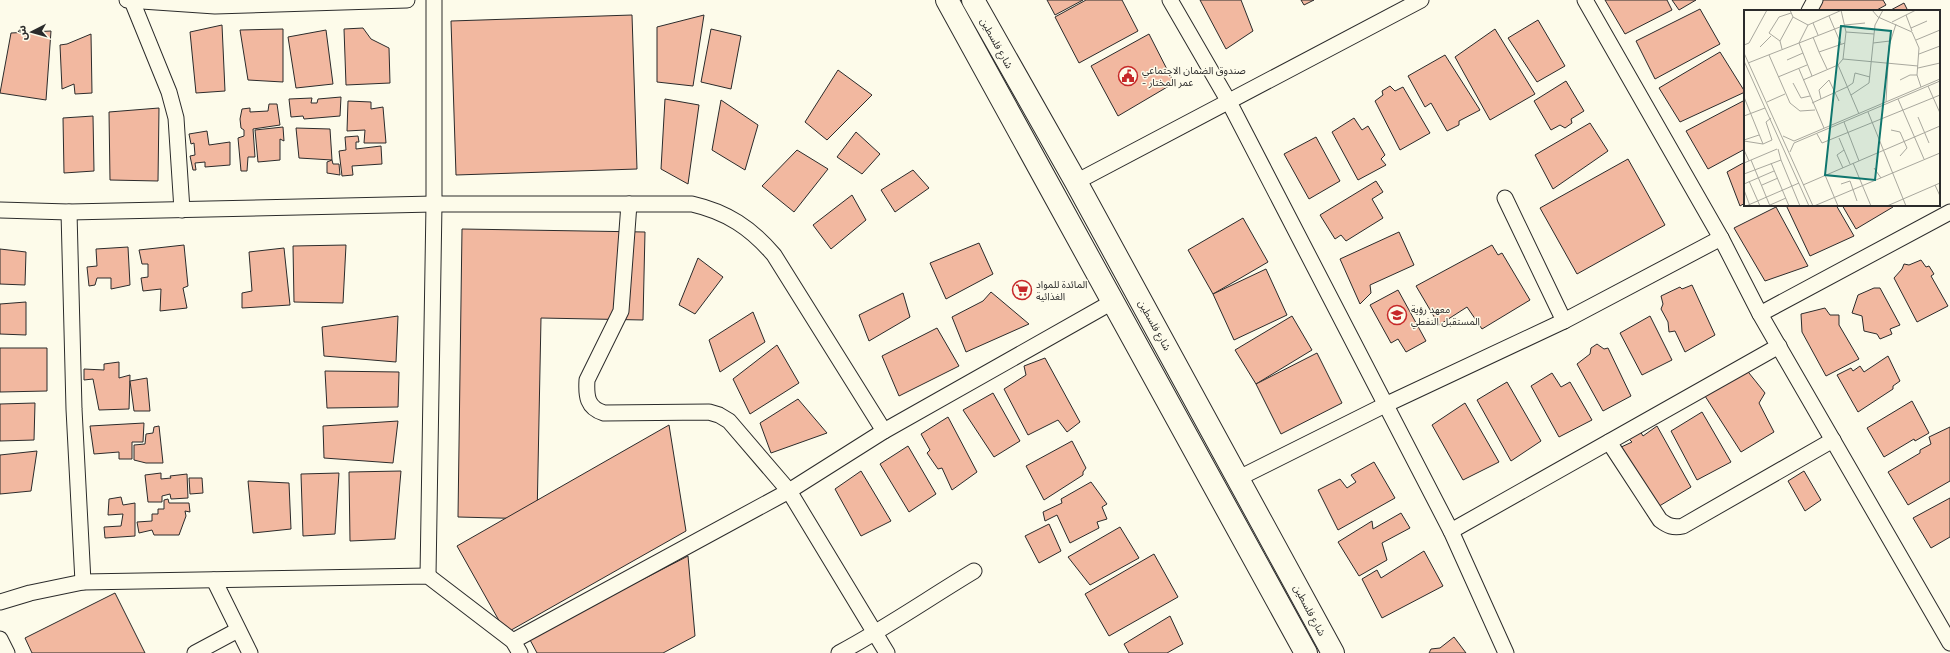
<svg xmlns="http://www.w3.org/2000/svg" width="1950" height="653" font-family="Figtree,'Noto Sans Arabic',sans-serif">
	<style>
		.building { fill: #f2b8a0; stroke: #2b2b2b }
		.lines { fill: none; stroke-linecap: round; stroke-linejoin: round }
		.street-casing { stroke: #2b2b2b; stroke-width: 17 }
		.secondary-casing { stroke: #2b2b2b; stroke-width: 24 }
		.street { stroke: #fdfbea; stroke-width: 15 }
		.secondary { stroke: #fdfbea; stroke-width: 22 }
		.labels { text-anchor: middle; stroke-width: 3; stroke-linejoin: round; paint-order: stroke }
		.street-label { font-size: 10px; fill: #2b2b2b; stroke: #fdfbea }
		.poi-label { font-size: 10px; fill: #2b2b2b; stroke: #fdfbea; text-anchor: start }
		.inset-road { fill: none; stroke: #a9a89e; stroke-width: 1 }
		.view { fill: #0f766e; fill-opacity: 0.15; stroke: #0f766e; stroke-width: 2 }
		.inset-edge { fill: none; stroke: #2b2b2b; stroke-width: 2 }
	</style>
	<rect width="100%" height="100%" fill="#fdfbea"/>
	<!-- building -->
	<g class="building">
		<polygon points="1047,0 1083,0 1055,15"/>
		<polygon points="1086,0 1122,0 1138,31 1079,63 1055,17"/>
		<polygon points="1200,0 1241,0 1253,31 1226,49"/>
		<polygon points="1301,0 1314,0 1304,5"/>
		<polygon points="1605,0 1667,0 1672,10 1625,34"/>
		<polygon points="1672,0 1696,0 1679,10"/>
		<polygon points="1823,0 1883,0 1886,5 1875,11 1813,11 1811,7"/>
		<polygon points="1904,3 1908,11 1889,11"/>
		<polygon points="1700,9 1720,44 1655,79 1636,41"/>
		<polygon points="632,15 637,169 456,175 451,21"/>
		<polygon points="704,15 693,86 657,82 657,27"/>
		<polygon points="1538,20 1565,66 1537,82 1508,38"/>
		<polygon points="222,25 225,91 196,93 190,32"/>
		<polygon points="363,28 371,39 389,48 390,83 346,85 344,29"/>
		<polygon points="283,29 283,82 248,80 240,30"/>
		<polygon points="711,29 741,36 731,89 701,82"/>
		<polygon points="1495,29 1535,94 1490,120 1455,57"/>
		<polygon points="326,30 333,84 296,88 288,37"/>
		<polygon points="51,31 46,100 0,93 11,33"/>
		<polygon points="91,34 92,93 75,94 74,84 62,89 60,45 67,44"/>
		<polygon points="1149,34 1174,83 1118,116 1091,66"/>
		<polygon points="1720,52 1745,92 1680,122 1659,88"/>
		<polygon points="1445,55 1480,110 1459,121 1459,125 1447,131 1431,103 1425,107 1408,76"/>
		<polygon points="838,70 872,95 827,140 805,122"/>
		<polygon points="1566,81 1584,111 1571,119 1572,123 1565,128 1560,125 1551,130 1534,101"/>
		<polygon points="1390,86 1395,91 1403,87 1430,133 1400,150 1375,101 1383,95 1382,91"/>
		<polygon points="341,97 340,116 304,119 303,116 291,117 289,99 312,98 311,103 317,103 318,99"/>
		<polygon points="665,99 699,105 688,184 661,169"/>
		<polygon points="721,100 758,125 745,170 712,150"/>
		<polygon points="1745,100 1745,149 1708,169 1686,131"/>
		<polygon points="348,101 371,102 371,109 383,107 386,143 364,143 365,130 347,131"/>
		<polygon points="269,104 277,104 280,125 253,129 255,157 248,157 247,171 241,171 238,138 244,136 244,130 241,128 240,119 242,109 250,108 250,112 268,111"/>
		<polygon points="159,108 158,181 110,180 109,112"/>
		<polygon points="93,116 94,171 64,173 63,118"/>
		<polygon points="1354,118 1362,130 1368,126 1385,155 1381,159 1386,165 1358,180 1332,132"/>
		<polygon points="1590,123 1608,151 1553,189 1535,155"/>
		<polygon points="283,127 284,141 280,139 280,160 258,162 255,130"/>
		<polygon points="296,128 330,129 332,160 299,158"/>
		<polygon points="207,131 209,145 230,142 230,165 205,167 205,162 195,163 196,170 193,170 190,156 195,155 194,143 191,144 189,134"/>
		<polygon points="856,132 880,154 862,174 837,157"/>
		<polygon points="358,136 359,142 356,142 356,149 381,146 382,164 352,166 353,175 342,176 339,151 346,150 345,137"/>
		<polygon points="1316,137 1340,181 1309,199 1284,154"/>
		<polygon points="797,150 828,169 794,212 762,186"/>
		<polygon points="1628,159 1665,225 1577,274 1540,208"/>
		<polygon points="332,160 333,164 339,164 340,175 327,173 327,162"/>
		<polygon points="1745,162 1745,203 1740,206 1727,172"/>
		<polygon points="913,170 929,188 895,212 881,190"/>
		<polygon points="1376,181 1383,192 1372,199 1383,218 1346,241 1341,235 1335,239 1320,215"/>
		<polygon points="852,195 866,220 831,249 813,225"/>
		<polygon points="1786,205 1836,205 1854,236 1810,256"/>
		<polygon points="1842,205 1892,205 1893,207 1856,229"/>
		<polygon points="1776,207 1808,266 1765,281 1734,228"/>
		<polygon points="1243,218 1268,262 1213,294 1188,250"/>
		<polygon points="462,229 645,232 643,320 541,318 537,519 458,517"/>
		<polygon points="1399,232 1414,265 1370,285 1371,293 1360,304 1340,259"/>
		<polygon points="979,243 993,274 946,299 930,263"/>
		<polygon points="184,245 188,286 183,288 187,308 160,311 161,289 143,291 141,278 148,277 148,264 142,264 139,250"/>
		<polygon points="346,245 343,303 294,302 293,246"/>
		<polygon points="1492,245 1498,255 1502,253 1530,300 1482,329 1467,307 1439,325 1416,286"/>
		<polygon points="128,247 130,285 111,289 111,278 97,278 95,285 89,286 87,267 97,266 96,249"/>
		<polygon points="284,248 290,305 242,308 242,293 252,291 249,252"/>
		<polygon points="0,249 26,252 25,285 0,284"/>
		<polygon points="698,258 723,277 695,314 679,305"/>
		<polygon points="1921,260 1926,267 1929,266 1934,274 1931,276 1948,306 1917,322 1894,278 1902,269 1904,264 1909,265"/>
		<polygon points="1266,269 1287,315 1234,340 1213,294"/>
		<polygon points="1692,285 1715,335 1685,352 1675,331 1669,332 1668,322 1661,309 1663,304 1661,296 1680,287 1682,289"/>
		<polygon points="1874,288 1880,288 1900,325 1890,329 1892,334 1880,339 1877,334 1864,331 1862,316 1852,313 1858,295"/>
		<polygon points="1398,290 1426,341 1406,352 1398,339 1391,343 1370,305"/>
		<polygon points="991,292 1029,324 966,352 952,317 983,301"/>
		<polygon points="903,293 910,317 869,341 859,315"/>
		<polygon points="26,302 26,335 0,334 0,304"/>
		<polygon points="1825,308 1830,315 1839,315 1839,325 1859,359 1826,376 1802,332 1801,314"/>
		<polygon points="753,312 765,342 720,372 709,340"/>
		<polygon points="398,316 396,362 324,356 322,327"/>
		<polygon points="1292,316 1312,350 1256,384 1235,350"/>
		<polygon points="1650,316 1672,360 1642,375 1620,333"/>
		<polygon points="937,328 959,366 899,396 882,356"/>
		<polygon points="1597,344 1604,349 1608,348 1631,396 1603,411 1577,364 1590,354 1591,348"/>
		<polygon points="777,345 799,383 750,414 733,379"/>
		<polygon points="0,348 47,348 47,391 0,392"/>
		<polygon points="1317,353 1342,403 1281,434 1256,384"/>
		<polygon points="1888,356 1900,381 1893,386 1893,389 1858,412 1837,375 1851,368 1853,371 1860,366 1864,372"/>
		<polygon points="1045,358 1080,422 1067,432 1058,420 1028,435 1004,389 1026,375 1024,366"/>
		<polygon points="119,362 119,378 130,375 129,409 99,410 93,379 84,380 84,369 104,370 104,364"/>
		<polygon points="1745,368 1765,393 1759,403 1774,432 1741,452 1705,396"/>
		<polygon points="325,371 399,372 398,407 327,408"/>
		<polygon points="1552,373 1561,387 1570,382 1592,420 1559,437 1531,386"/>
		<polygon points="147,378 150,411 134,411 130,381"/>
		<polygon points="1507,382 1541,441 1511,461 1477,400"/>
		<polygon points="993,393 1020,441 994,457 963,410"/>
		<polygon points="798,399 827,433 771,453 760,423"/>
		<polygon points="1912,401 1929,433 1915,441 1914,439 1884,457 1867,428"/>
		<polygon points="35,403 34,440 0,441 0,404"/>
		<polygon points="1465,403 1499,462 1463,480 1432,425"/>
		<polygon points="1702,412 1731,462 1697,480 1671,431"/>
		<polygon points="948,417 977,472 952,490 942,468 938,469 927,453 930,450 921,434"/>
		<polygon points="398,421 393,463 324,458 323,426"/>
		<polygon points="144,423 143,442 132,442 132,459 119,459 119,452 94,454 90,426"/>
		<polygon points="669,425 686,531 506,633 457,546"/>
		<polygon points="159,426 163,463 146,463 134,460 134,445 145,444 146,434 153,433 154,427"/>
		<polygon points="1657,426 1691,487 1656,508 1617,449 1632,442 1628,438 1640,431 1643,436"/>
		<polygon points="1950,427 1950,481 1908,505 1888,472 1920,453 1920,450 1931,444 1929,437"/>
		<polygon points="1072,441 1086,468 1083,472 1083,475 1044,500 1026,466"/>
		<polygon points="908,446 936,494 909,512 880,464"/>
		<polygon points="37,451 31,491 0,494 0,455"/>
		<polygon points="1374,462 1395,498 1338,530 1318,490 1340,479 1347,488 1356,482 1351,475"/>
		<polygon points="401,471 395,539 350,541 349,472"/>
		<polygon points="861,471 891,521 861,536 835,489"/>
		<polygon points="1804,471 1821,500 1805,511 1788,481"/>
		<polygon points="161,473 161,479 171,478 170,476 187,474 188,498 171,499 170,494 162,496 162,502 148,502 145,475"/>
		<polygon points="339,473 335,534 303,536 301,474"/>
		<polygon points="189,478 202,478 203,493 190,494"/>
		<polygon points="248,481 289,483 291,529 253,533"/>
		<polygon points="1091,482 1107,504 1102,507 1107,519 1097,522 1099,528 1070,543 1057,515 1045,521 1043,512 1062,503 1061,499"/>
		<polygon points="121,497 123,505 135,503 135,536 105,538 104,527 121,526 123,514 108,515 109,499"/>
		<polygon points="1950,498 1950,537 1931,548 1913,518"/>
		<polygon points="168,499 169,503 189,503 190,512 185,511 186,516 179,535 154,535 152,530 139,533 137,522 152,521 152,514 158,514 158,509 164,509 164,500"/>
		<polygon points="1401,513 1410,528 1382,543 1387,560 1359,576 1338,542 1372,521 1373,529"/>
		<polygon points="1049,524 1061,551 1039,563 1025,536"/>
		<polygon points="1120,527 1139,558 1090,585 1068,557"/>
		<polygon points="1424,551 1443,586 1382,618 1362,579 1377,570 1381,578"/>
		<polygon points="1154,554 1178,597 1109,636 1085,594"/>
		<polygon points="688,556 695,636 663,653 537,653 529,638"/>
		<polygon points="115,593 145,653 32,653 25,638"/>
		<polygon points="1170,616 1183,644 1167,653 1129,653 1124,644"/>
		<polygon points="1454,637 1466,653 1429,653 1431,649 1440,648"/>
	</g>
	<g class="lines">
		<!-- street casing -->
		<g class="street-casing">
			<g id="street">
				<polyline points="127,0 215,6 407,0"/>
				<polyline points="1170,0 1229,102 1451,531 1506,653"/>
				<polyline points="1585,0 1721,238 1760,314 1950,643"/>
				<polyline points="132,1 169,92 176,118 182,210"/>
				<polyline points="1809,11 1815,0"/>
				<polyline points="1076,182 1421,0"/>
				<polyline points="1505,198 1564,321"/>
				<path d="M629,204l-8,107 -34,69c-1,16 0,28 17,33l105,-1 10,3 10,6 60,70 98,162"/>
				<path d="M0,210l69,2 365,-8h258c35,8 59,24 82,51l110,176"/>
				<polyline points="69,212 74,409 83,582"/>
				<polyline points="1760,314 1950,212"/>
				<path d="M1609,442l51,78c8,6 13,8 23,6l150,-86"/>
				<polyline points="1239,478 1385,405 1564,321 1721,238"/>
				<polyline points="1451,531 1779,346"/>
				<polyline points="428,576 434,204 434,0"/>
				<polyline points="214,580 250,653"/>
				<polyline points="0,602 30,593 83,582 428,576 513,641 520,653"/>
				<polyline points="0,639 7,653"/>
				<polyline points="513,641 789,491 884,431 1114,301"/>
				<polyline points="195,653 238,630"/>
				<path d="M839,653c47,-25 90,-55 135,-82"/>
			</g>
		</g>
		<!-- secondary casing -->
		<g class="secondary-casing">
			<g id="secondary">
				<polyline points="947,0 1306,653"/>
				<polyline points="973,0 1076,182 1333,653"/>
			</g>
		</g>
		<!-- street -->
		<use href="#street" class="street"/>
		<!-- secondary -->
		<use href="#secondary" class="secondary"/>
	</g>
	<!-- icons -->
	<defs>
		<g id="civic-ring" transform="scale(1)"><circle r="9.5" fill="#fdfbea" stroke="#c62828" stroke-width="1.5"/><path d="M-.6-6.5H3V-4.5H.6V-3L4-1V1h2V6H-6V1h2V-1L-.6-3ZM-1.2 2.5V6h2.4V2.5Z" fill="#c62828"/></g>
		<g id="supermarket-ring" transform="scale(1)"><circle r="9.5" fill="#fdfbea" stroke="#c62828" stroke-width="1.5"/><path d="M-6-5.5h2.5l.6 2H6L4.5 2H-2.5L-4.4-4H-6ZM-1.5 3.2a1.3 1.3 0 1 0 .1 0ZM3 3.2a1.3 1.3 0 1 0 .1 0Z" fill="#c62828"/></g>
		<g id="school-ring" transform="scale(1)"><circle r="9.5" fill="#fdfbea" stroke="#c62828" stroke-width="1.5"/><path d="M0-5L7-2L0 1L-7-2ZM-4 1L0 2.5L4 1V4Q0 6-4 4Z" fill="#c62828"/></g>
	</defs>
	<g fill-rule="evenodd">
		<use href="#civic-ring" x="1128" y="76"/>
		<use href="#supermarket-ring" x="1022" y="290"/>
		<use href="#school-ring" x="1397" y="315"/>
	</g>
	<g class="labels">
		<!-- street labels -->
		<g class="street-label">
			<text transform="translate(997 43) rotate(61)" y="4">شارع فلسطين</text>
			<text transform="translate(1155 325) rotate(61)" y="4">شارع فلسطين</text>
			<text transform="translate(1310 610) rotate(62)" y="4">شارع فلسطين</text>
		</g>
		<!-- poi labels -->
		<g class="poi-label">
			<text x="1142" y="74">صندوق الضمان الاجتماعي<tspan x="1142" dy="12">- عمر المختار</tspan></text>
			<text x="1036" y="288">المائدة للمواد<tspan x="1036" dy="12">الغذائية</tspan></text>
			<text x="1411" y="313">معهد رؤية<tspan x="1411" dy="12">المستقبل النفطي</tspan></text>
		</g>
	</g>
	<!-- overview -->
	<g transform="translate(1744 10)">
		<rect width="196" height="196" fill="#fdfbea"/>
		<path class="inset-road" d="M128,0l6,7 34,15 7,16 -2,27 4,12M162,5l6,16M85,6l12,28M49,7l15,8M148,12l24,-12M69,13l5,12M167,18l16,-7M102,22l28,2M69,27l6,15 26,-9M172,30l24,-10M36,31l-11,-8 10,-16 12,-4M129,33l17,-2M0,35l5,-2 18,-33M16,37l11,-11M38,39l-2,-8 13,-24 -3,-7M75,42l8,17M0,43l69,153M175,44l21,-8M25,45l21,48 10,8 15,-1M99,49l75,7M43,50l16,-7M0,51l65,145M4,53l51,-20 9,-18 34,-15M94,55l21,49M174,58l22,-5M55,59l25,59M68,66l-13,-33 46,-18 20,-2M34,67l29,-12M59,70l35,-15 5,-6 3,-27 -5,-22M156,70l10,-5h7M49,73l8,15 9,-2M184,76l12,27M107,85l18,-12 6,-58 8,-15M0,87l19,47M77,89l-2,-9 10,-10 10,21M154,89l26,60M23,92l18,-8M142,92l3,-56 7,-22M68,93l35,-16 6,-4 2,-10 15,4M124,102l38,94M0,106l21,-8M174,107l11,26M100,112l15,39M147,120l9,2 7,16 -7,8M73,124l5,9 118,-48M39,126l11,5 146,-62M95,128l11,26M0,130l15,-5M0,131l19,3 9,-4 -6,-18 5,-4M0,140l5,11M46,142l4,-9 146,-62M7,150l19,46M37,150l19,46M0,153l33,-14M27,153l18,43M109,153l18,43M99,158l-6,-13 7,-5M130,158l7,10M0,164l37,-14 -3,-11M81,165l13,31M5,171l11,25M0,174l30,-13M97,174l9,-3 7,20M18,175l16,-7M59,175l137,-59M191,175l5,11M0,180l6,16M26,195l16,-7M2,196l53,-23M70,196l126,-53M143,196l53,-23"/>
		<path class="view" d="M97,16l50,5 -16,149 -50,-5z"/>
		<rect width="196" height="196" class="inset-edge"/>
	</g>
	<!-- north arrow -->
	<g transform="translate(32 32) rotate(264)" stroke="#fdfbea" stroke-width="3" paint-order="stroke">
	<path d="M0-3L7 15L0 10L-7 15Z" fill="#2b2b2b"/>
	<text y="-6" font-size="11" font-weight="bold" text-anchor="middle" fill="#2b2b2b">ش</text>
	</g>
</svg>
